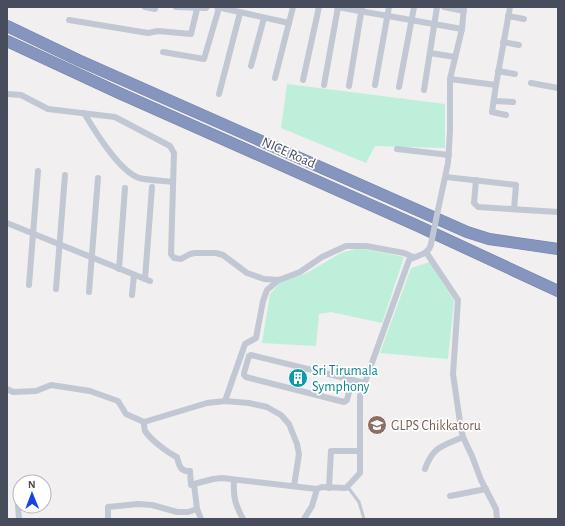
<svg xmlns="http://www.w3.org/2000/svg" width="565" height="526" font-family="'Alegreya Sans',sans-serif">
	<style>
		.grass { fill: #bdefdb }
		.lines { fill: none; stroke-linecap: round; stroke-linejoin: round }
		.highway-casing { stroke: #7180a9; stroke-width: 12 }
		.lane { stroke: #c2c7d4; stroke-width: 3 }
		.street { stroke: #c2c7d4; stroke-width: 6 }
		.highway { stroke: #8695be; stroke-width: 11 }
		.street-bridge { stroke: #c2c7d4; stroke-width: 6 }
		.labels { text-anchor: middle; stroke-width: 3.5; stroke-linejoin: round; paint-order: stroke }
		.street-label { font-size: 14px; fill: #474d5c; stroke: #fff }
		.culture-label { font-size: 14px; fill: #0d838f; stroke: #fff; text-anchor: start }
		.education-label { font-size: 14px; fill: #785e54; stroke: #fff; text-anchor: start }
	</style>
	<rect width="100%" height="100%" fill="#f1efef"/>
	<!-- grass -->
	<g class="grass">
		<polygon points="287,84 445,104 445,148 375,146 366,163 281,128"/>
		<polygon points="359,248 404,257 382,323 331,312 319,314 316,346 262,343 270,294 282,281 305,274 341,253"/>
		<polygon points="430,262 454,301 448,359 380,353 411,268"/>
	</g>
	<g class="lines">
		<!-- highway casing -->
		<g class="highway-casing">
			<g id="highway">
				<polyline points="7,26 78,60 467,232 489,239 558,249"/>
				<polyline points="7,41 119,93 418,226 558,291"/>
			</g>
		</g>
		<!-- lane -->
		<polyline class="lane" points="347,486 359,502 364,519"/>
		<!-- street -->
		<g class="street">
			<polyline points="145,7 155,9 155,7"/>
			<polyline points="176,7 206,8 207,7"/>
			<polyline points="217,7 289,23"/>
			<polyline points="337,7 462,29"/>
			<polyline points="444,7 464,11"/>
			<polyline points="508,16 524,19"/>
			<polyline points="69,20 148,33 158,31 191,34 197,9"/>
			<polyline points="503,42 519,45"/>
			<polyline points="163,52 204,59 219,8"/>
			<polyline points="430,53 455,57"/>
			<polyline points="251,66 264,18"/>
			<polyline points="498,71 515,74"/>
			<polyline points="275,78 293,7"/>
			<polyline points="450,79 496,85 510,7"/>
			<polyline points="303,80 319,7"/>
			<polyline points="531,83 558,88"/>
			<polyline points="324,85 338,7"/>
			<polyline points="375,85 389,7"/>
			<polyline points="496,85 492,112 506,115"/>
			<polyline points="349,86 362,7"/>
			<polyline points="399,87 414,7"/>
			<polyline points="424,90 437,7"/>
			<polyline points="7,94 21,95 48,109 115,117 170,146 174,153 171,254 174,258 181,259 190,254 195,253 216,253 223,255 247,273 264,279 279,280 300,272 322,257 346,246 366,246 404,253 413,257"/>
			<polyline points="219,94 240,13"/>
			<polyline points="494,101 513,102"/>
			<path d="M84,113c11,18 35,58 55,65 7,2 26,3 34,4"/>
			<polyline points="397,149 449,155"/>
			<polyline points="446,177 516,185 514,209"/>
			<polyline points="476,180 474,203 478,207 558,212"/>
			<polyline points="438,210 448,163 450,131 450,79 462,29 464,7"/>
			<polyline points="7,223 150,281"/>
			<polyline points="426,252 458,300 453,374 461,429 463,437 472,456 481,480 496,509 497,519"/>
			<polyline points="119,269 125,188"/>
			<polyline points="145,279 152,187"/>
			<polyline points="29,285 38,171"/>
			<polyline points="56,289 65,175"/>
			<polyline points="89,292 98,178"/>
			<polyline points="132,295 134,275"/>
			<polyline points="352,380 347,400 344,402 246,377 244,375 244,373 249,356 251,355 365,383"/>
			<polyline points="7,389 13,392 36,391 51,385 90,391 118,401 126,414 144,422 207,403 225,401 249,403 267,407 281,415 289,424 297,444 299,454 294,486"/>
			<polyline points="225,401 245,344 256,338 263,301 267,290 279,280"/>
			<path d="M144,422c0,3 0,6 1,9 6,9 23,22 32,26 2,8 3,15 13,14l1,14 3,-1 3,25 4,10"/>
			<path d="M425,469c8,-23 18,-23 38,-32"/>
			<path d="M234,480c-1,17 1,24 9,39"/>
			<path d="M194,484l19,-5 9,-1 95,11 5,-2 24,1 14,-15v-77l49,-136c8,-5 20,-5 22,-16"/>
			<polyline points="329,488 331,451 360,451"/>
			<polyline points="450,496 486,489"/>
			<polyline points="18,505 19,519"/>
			<polyline points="108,519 108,507 138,504 152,505 177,512 188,512 197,509"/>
			<polyline points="304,519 312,506 317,489"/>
		</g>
		<!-- highway -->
		<use href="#highway" class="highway"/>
		<!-- street-bridge -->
		<polyline class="street-bridge" points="431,244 438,210"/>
	</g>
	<!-- icons -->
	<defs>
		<g id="building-disc" transform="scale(1)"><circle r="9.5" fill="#0f9aa8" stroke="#fff"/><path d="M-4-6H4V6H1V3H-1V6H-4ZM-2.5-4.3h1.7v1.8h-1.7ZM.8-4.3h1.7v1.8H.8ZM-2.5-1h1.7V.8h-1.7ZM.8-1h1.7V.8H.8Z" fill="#fff"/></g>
		<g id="school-disc" transform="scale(1)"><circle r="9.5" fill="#8d6e63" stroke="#fff"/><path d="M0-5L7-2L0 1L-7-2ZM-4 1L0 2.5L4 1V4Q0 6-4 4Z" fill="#fff"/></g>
	</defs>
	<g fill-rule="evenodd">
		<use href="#building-disc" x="298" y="378"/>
		<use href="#school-disc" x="377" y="425"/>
	</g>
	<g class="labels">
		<!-- street labels -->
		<g class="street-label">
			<text transform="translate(289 152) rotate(24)" y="5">NICE Road</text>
		</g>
		<!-- culture labels -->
		<g class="culture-label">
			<text x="312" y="375">Sri Tirumala<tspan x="312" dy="16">Symphony</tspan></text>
		</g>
		<!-- education labels -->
		<g class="education-label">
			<text x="391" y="430">GLPS Chikkatoru</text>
		</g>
	</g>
	<!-- border -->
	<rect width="565" height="526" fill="none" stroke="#474d5c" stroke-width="16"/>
	<!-- north arrow -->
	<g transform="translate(32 494) rotate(359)"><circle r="19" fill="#ffffff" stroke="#b5b8be"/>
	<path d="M0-3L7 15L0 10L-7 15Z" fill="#1943e1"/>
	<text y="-6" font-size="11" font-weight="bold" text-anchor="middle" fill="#474d5c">N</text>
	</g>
</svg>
